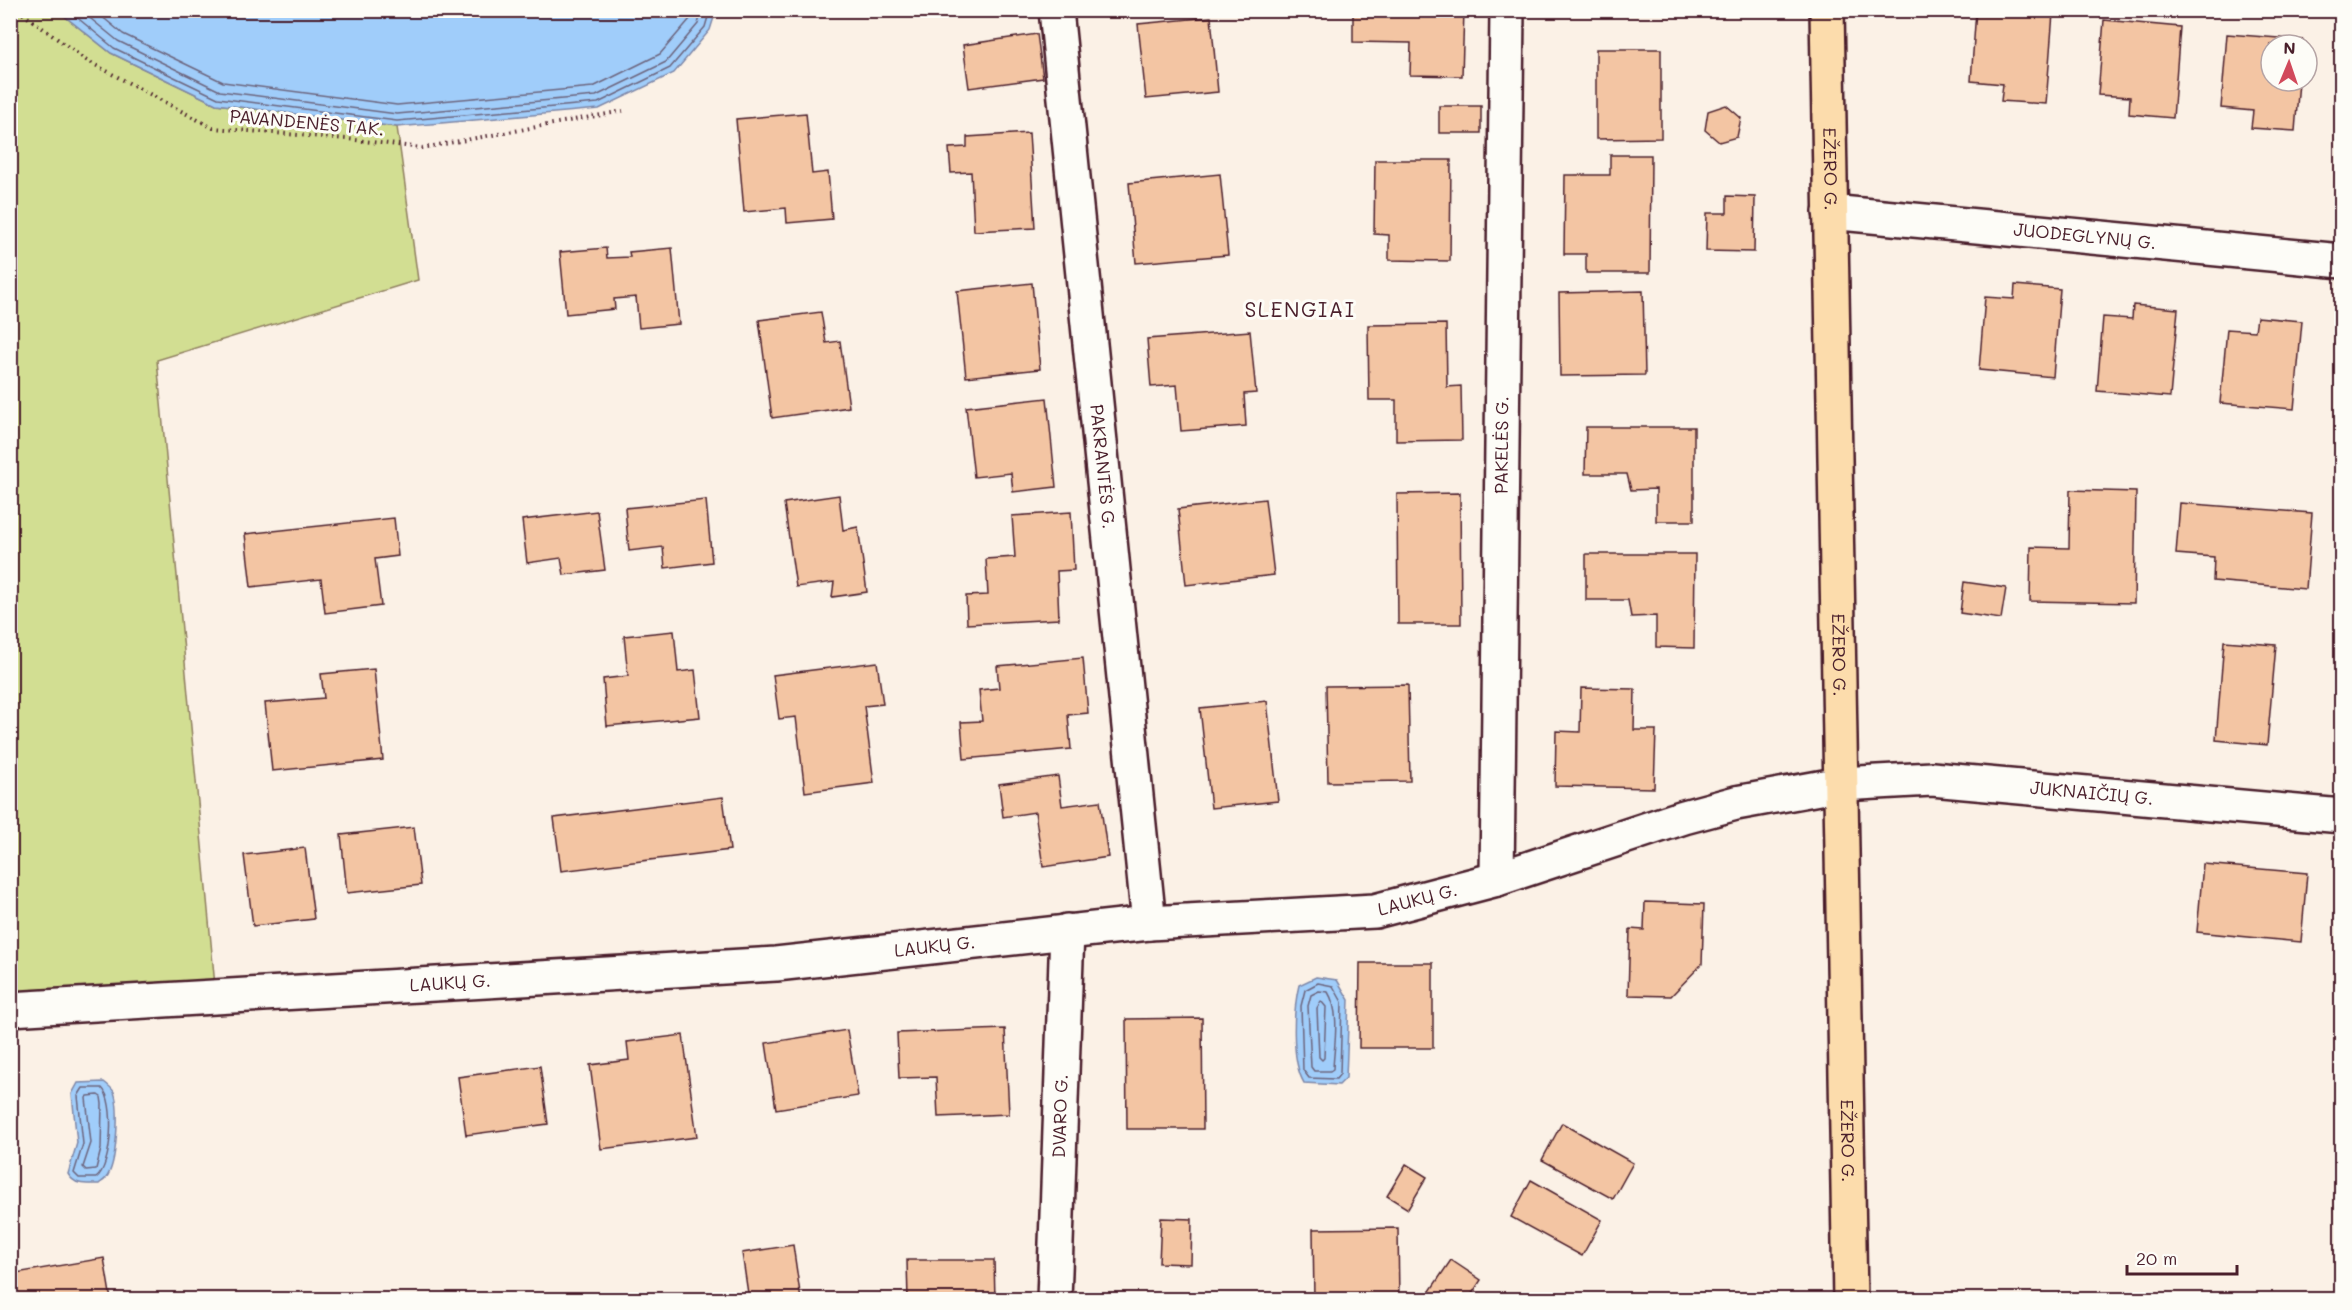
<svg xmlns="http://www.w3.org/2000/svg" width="2352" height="1310" font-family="Mali,sans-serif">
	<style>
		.green { fill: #d2de92; stroke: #8e7e5e; stroke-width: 1.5 }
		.water { fill: #a0cdfa; stroke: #7e87a7; stroke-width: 1.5 }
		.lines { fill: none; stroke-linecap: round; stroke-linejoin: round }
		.shore { stroke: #6c657e; stroke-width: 1.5 }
		.building { fill: #f3c5a3; stroke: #4a1f2b; stroke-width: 1.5 }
		.minor-casing { stroke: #4a1f2b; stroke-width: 38 }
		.major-casing { stroke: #4a1f2b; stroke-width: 38 }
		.path { stroke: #4a1f2b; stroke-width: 4; stroke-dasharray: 1.5 4.5; stroke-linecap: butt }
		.minor { stroke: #fdfcf7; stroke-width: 33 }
		.major { stroke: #fcdcac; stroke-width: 33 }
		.labels { text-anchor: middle; stroke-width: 6; stroke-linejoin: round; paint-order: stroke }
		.street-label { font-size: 18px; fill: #4a1f2b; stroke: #fdfcf7 }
		.quarter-label { font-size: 21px; letter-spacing: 1.5px; fill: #4a1f2b; stroke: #fdfcf7 }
	</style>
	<rect width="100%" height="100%" fill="#fbf1e6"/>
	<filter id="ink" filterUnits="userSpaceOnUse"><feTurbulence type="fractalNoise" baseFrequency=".0167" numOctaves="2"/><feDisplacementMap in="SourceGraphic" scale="12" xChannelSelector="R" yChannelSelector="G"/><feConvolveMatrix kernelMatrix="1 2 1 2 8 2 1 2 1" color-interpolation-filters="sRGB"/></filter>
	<g filter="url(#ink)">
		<!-- green -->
		<polygon class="green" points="10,11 58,11 111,53 216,104 397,127 418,280 157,360 215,986 11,993"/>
		<!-- water -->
		<g class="water">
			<polygon points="58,11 716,11 710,30 674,73 599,109 397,127 216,104 111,53"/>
			<path d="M1316,977l21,3 12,20 -3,78 -7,7 -35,-2c-13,-22 -11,-73 -5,-98z"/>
			<path d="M104,1082c4,3 8,6 10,10 6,16 3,73 -8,86 -2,3 -5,4 -7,6 -13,0 -24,2 -31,-10l9,-31 -5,-49 6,-11z"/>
		</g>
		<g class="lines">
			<!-- shore -->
			<g class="shore">
				<polyline points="68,10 114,48 218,98 397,121 598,103 670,68 705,27 710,10"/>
				<polyline points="80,10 118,41 220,91 397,114 596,96 666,62 698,24 702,10"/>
				<polyline points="94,10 123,34 223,82 397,105 593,87 660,54 690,19 693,10"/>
				<polygon points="1318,983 1333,986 1342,1002 1340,1074 1336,1079 1309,1078 1303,1070 1301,1006 1305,990"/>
				<path d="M1319,991l9,1c13,21 6,53 5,77l-3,2h-16l-3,-4 -3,-61 3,-11z"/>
				<polygon points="1321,1001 1326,1007 1324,1058 1322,1060 1319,1057 1317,1008"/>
				<path d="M83,1088h19c14,13 10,79 -6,90h-17l-5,-5 9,-29 -5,-48z"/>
				<polygon points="98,1095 101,1097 102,1104 101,1149 96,1169 86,1170 83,1167 91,1143 86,1098 88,1096"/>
			</g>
		</g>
		<!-- building -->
		<g class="building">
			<polygon points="1353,10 1464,10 1462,76 1410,75 1411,43 1353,42"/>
			<polygon points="1976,10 2053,13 2046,104 2001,101 2003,84 1971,81"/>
			<polygon points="1211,17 1218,92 1146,99 1138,24"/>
			<polygon points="2104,20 2180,27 2173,118 2129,114 2130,97 2098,95"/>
			<polygon points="1037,34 1043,78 969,88 963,45"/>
			<polygon points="2227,34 2303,40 2303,45 2271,45 2271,81 2299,81 2295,131 2251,128 2253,111 2221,108"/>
			<polygon points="1596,49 1661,49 1661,138 1596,139"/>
			<polygon points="1726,105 1741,118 1737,137 1719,142 1705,130 1708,111"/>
			<rect x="1439" y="106" width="42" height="27"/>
			<polygon points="806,113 812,174 828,172 832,219 787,223 786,208 744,212 736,119"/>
			<polygon points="1029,133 1035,228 974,231 971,172 951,173 949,148 967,147 967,137"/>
			<polygon points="1610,155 1651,155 1650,273 1586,273 1586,254 1564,254 1565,175 1610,175"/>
			<polygon points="1375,160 1451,160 1450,261 1389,260 1389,235 1374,234"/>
			<polygon points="1220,174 1228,255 1136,263 1129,183"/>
			<polygon points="1727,196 1755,197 1754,252 1706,251 1707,213 1727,213"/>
			<polygon points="606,248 607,258 630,257 629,252 672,248 679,324 639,328 636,297 614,299 615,309 566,314 560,252"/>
			<polygon points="1032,283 1040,369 966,377 957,291"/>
			<polygon points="2015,285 2060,289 2053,377 1979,370 1985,297 2014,299"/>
			<polygon points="1643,291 1645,375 1560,376 1559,293"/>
			<polygon points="2133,305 2178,309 2170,397 2097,391 2103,317 2132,319"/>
			<polygon points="821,312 826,343 840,341 849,407 772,418 759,320"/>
			<polygon points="2257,317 2302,321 2294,409 2220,403 2227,329 2255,331"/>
			<polygon points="1446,324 1447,387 1461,386 1462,440 1396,441 1396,400 1369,400 1368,325"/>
			<polygon points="1250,331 1256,393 1244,394 1246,426 1181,431 1177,385 1151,387 1147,339"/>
			<polygon points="1047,398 1056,487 1013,492 1011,473 974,477 966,407"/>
			<polygon points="1586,427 1694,427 1694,521 1656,521 1656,489 1631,490 1627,474 1585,474"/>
			<polygon points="2070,490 2136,492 2134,603 2030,601 2031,547 2069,548"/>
			<polygon points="1460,493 1461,624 1398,624 1397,494"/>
			<polygon points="839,495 843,530 858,527 867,592 832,597 834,582 796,587 784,503"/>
			<polygon points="1265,499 1274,575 1186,585 1178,509"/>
			<polygon points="706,500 712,562 665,568 663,547 629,551 625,508"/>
			<polygon points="2180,503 2312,513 2306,589 2213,581 2214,557 2176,554"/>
			<polygon points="597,511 605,570 564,575 561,558 527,563 522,520"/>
			<polygon points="1071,512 1074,570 1057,571 1059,619 967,624 966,596 988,595 986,559 1015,557 1012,516"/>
			<polygon points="394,518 398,556 375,559 381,606 325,613 321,579 251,587 245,534"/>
			<polygon points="1586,554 1695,554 1694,648 1656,647 1656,616 1631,617 1628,600 1586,600"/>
			<polygon points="1964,582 2006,588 2001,619 1960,613"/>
			<polygon points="674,631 678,672 695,670 700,717 607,726 603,679 628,676 624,636"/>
			<polygon points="2224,641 2276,645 2267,745 2216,740"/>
			<polygon points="1083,658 1088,713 1068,715 1071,749 964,759 961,722 982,721 979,690 999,688 997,666"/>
			<polygon points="877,662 883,704 864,706 874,783 805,792 796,717 779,719 773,675"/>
			<polygon points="374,669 383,760 272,771 265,703 324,698 321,674"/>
			<polygon points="1408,685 1410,781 1328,782 1326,686"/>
			<polygon points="1581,688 1635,689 1634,730 1656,730 1654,788 1555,786 1556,731 1580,732"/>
			<polygon points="1267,701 1278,801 1211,808 1200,708"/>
			<polygon points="1058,776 1062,806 1100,801 1108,857 1043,867 1035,812 1003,817 999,784"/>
			<polygon points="723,797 730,850 561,871 554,818"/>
			<polygon points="414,827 421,885 347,893 341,835"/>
			<polygon points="305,848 314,919 253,926 244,855"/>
			<polygon points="2203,864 2307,873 2301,942 2197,932"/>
			<polygon points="1645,902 1704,904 1702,964 1671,996 1628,995 1630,929 1644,930"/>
			<polygon points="1360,963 1433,963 1433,1048 1359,1048"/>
			<polygon points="1202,1018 1203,1129 1127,1129 1126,1019"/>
			<polygon points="1005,1029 1009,1114 938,1117 936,1077 899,1078 897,1033"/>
			<polygon points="847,1030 858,1096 776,1109 766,1043"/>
			<polygon points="683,1035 697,1137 601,1149 590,1065 629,1060 627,1042"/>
			<polygon points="540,1066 548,1124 466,1135 458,1077"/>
			<polygon points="1562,1123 1633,1163 1613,1199 1542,1160"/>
			<polygon points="1406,1164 1427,1177 1408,1209 1387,1196"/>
			<polygon points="1531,1180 1602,1220 1582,1256 1511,1217"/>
			<polygon points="1161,1218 1192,1219 1191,1264 1159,1263"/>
			<polygon points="1398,1228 1399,1300 1314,1300 1313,1229"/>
			<polygon points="793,1245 801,1300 749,1300 742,1253"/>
			<polygon points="104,1258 111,1300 15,1300 10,1274"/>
			<polygon points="907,1260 994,1260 995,1300 908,1300"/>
			<polygon points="1451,1260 1481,1280 1468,1300 1436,1300 1428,1294"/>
		</g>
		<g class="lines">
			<!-- minor casing -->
			<g class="minor-casing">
				<g id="minor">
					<path id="s1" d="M1056,10l93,913"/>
					<path id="s2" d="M1830,212l512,49"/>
					<path id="s3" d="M1497,879l10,-869"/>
					<path id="s4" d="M10,1009l766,-45 373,-41 226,-12 122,-32 187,-62 52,-14 105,-19 91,-5 410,37"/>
					<path id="s5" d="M1054,1300l13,-369"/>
				</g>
			</g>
			<!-- major casing -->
			<g class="major-casing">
				<g id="major">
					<path id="s6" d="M1827,10l23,1290"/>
				</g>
			</g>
			<!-- path -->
			<polyline class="path" points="18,10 86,60 213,128 347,139 422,148 623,111"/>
			<!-- minor -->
			<use href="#minor" class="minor"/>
			<!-- major -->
			<use href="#major" class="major"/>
		</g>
	</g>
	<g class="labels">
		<!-- street labels -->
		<g class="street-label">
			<text transform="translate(307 123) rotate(5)" y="6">PAVANDENĖS TAK.</text>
			<text dy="6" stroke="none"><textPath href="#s6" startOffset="159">EŽERO G.</textPath></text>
			<text dy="6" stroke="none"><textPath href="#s2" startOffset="256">JUODEGLYNŲ G.</textPath></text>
			<text dy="6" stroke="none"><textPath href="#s3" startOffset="434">PAKELĖS G.</textPath></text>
			<text dy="6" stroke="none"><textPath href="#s1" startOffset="459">PAKRANTĖS G.</textPath></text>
			<text dy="6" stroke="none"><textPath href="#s6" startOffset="645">EŽERO G.</textPath></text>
			<text dy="6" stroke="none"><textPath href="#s4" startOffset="2104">JUKNAIČIŲ G.</textPath></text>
			<text dy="6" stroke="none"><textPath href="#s4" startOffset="1413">LAUKŲ G.</textPath></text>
			<text dy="6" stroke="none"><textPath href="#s4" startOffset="927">LAUKŲ G.</textPath></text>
			<text dy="6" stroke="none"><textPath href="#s4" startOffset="441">LAUKŲ G.</textPath></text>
			<text dy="6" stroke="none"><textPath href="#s5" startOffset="184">DVARO G.</textPath></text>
			<text dy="6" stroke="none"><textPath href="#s6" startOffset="1131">EŽERO G.</textPath></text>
		</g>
		<!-- quarter labels -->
		<g class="quarter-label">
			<text x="1300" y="317">SLENGIAI</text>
		</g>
	</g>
	<!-- margin -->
	<rect width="2352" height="1310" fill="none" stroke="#fdfcf7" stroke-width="36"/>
	<rect x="18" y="18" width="2316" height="1274" fill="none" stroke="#4a1f2b" stroke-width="2" filter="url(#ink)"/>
	<!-- north arrow -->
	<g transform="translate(2289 63) rotate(2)"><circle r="28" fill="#fdfcf7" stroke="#b5a4a5" stroke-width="1.5"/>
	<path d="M0-4.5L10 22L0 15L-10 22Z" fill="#d1495b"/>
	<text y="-9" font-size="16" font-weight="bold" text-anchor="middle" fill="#4a1f2b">N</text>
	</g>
	<!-- scale -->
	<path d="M2127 1265v9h110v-9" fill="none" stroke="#4a1f2b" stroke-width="3"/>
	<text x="2136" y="1265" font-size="18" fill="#4a1f2b" stroke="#fdfcf7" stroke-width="4.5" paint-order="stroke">20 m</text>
</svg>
